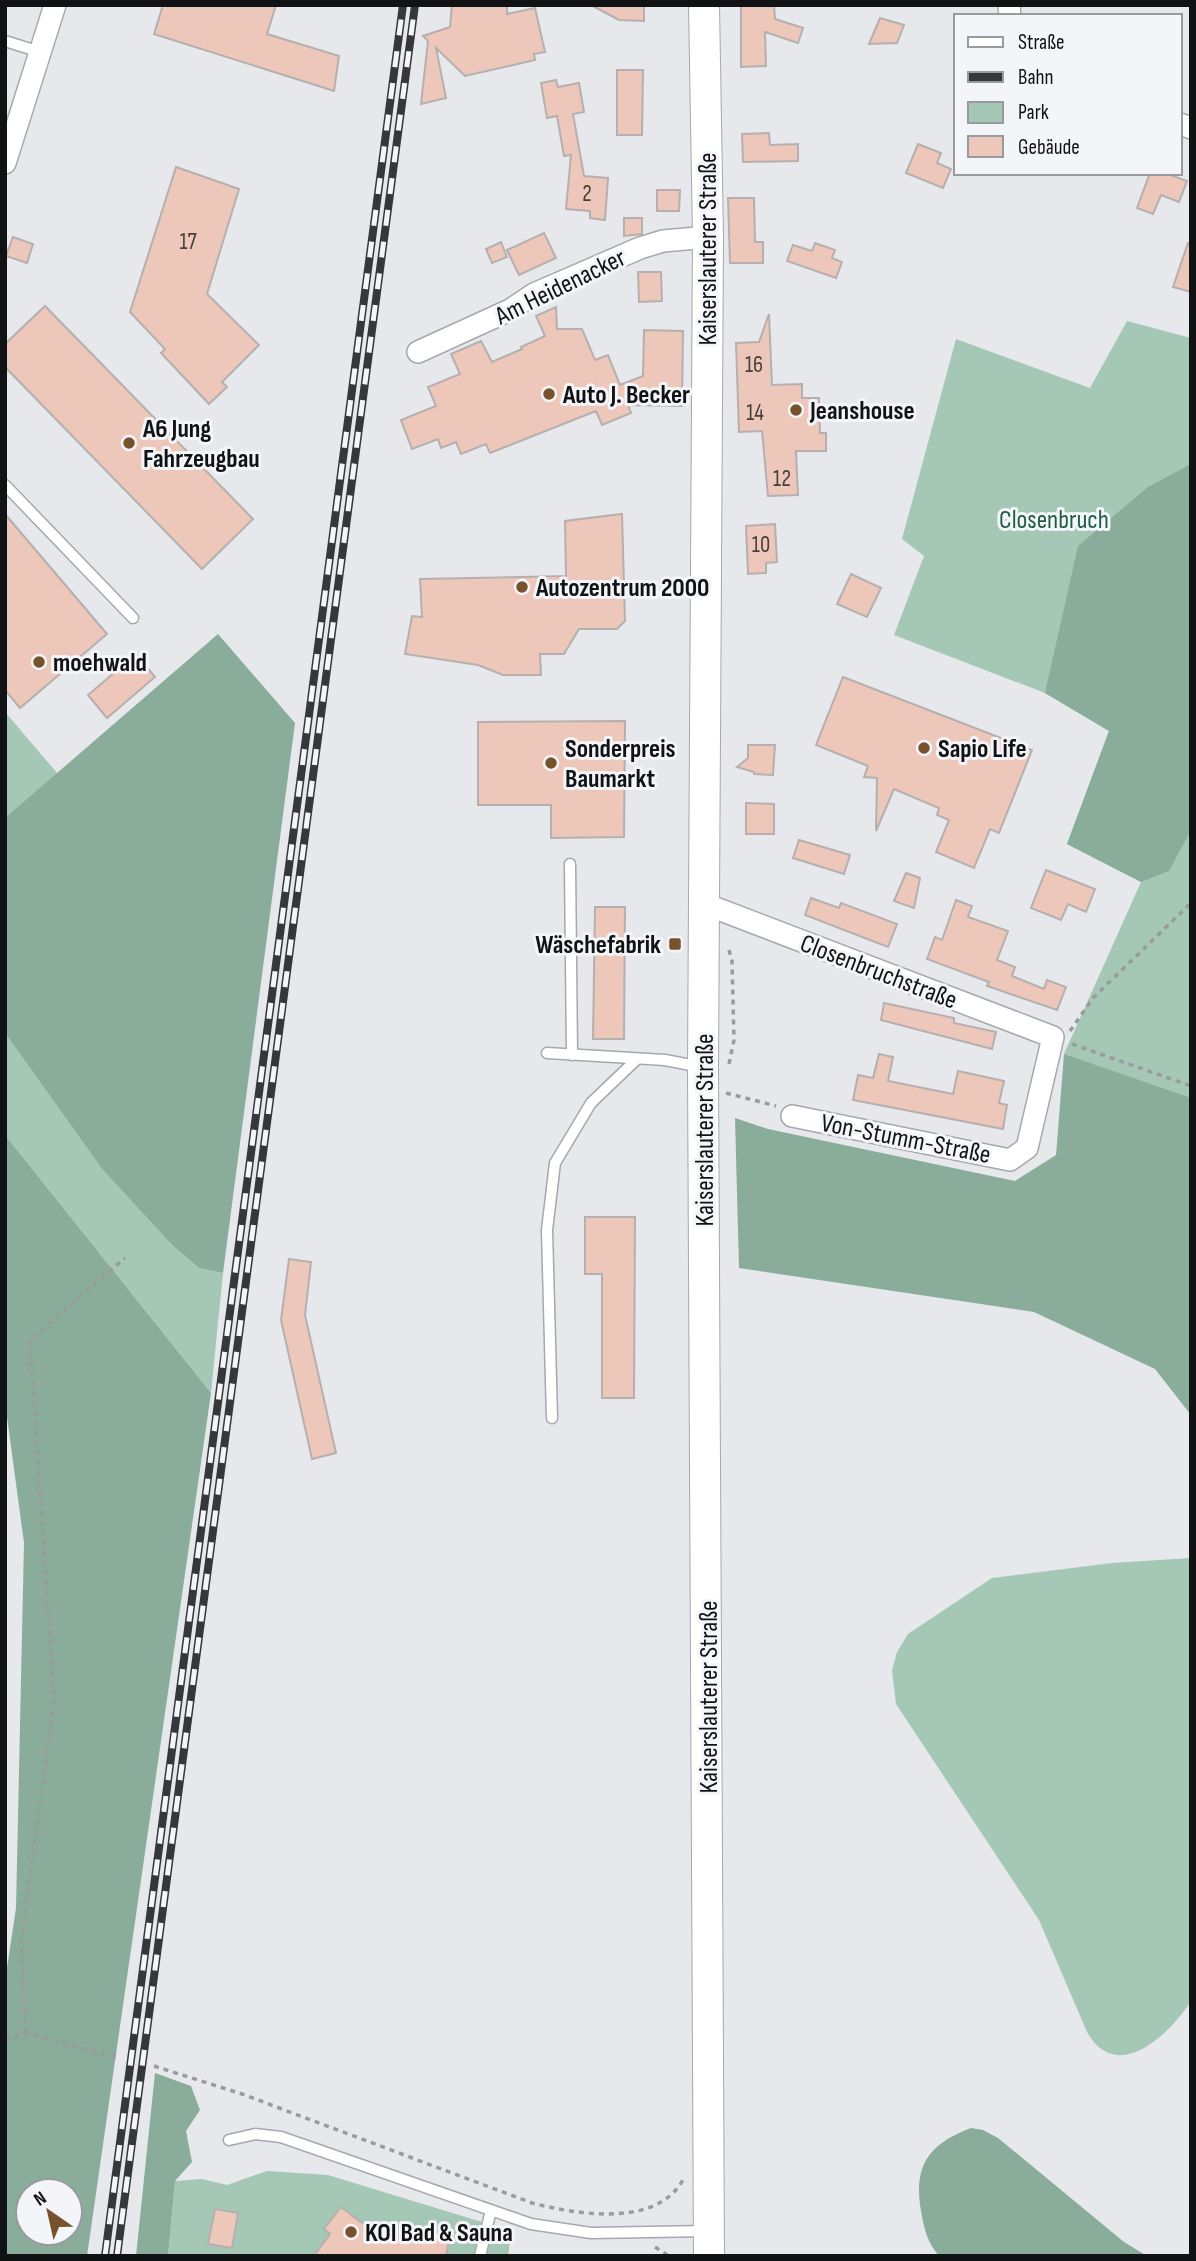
<svg xmlns="http://www.w3.org/2000/svg" width="1196" height="2261" font-family="'Sofia Sans Condensed',sans-serif">
	<style>
		.green { fill: #a5c7b5 }
		.forest { fill: #89ad9a; fill-rule: evenodd }
		.building { fill: #edc7b9; stroke: #b5b0af; stroke-width: 2 }
		.lines { fill: none; stroke-linecap: round; stroke-linejoin: round }
		.service-casing { stroke: #a6a8ab; stroke-width: 13 }
		.minor-casing { stroke: #a6a8ab; stroke-width: 24 }
		.secondary-casing { stroke: #a6a8ab; stroke-width: 32 }
		.path { stroke: #999b9e; stroke-width: 3.5; stroke-dasharray: 5 5; stroke-linecap: butt }
		.service { stroke: #fff; stroke-width: 10 }
		.minor { stroke: #fff; stroke-width: 21 }
		.secondary { stroke: #fff; stroke-width: 30 }
		.rail-casing { stroke: #363739; stroke-width: 8 }
		.rail { stroke: #f4f5f9; stroke-width: 5; stroke-dasharray: 16; stroke-linecap: butt }
		.poi-dot { fill: #77532d; stroke: #f4f5f9; stroke-width: 2.5 }
		.labels { text-anchor: middle; stroke-width: 6; stroke-linejoin: round; paint-order: stroke }
		.number-label { font-size: 23px; fill: #483f3c }
		.street-label { font-size: 26px; fill: #111213; stroke: #f4f5f9 }
		.poi-label { font-size: 26px; font-weight: bold; fill: #111213; stroke: #f4f5f9; text-anchor: start }
		.park-label { font-size: 26px; fill: #1f5d43; stroke: #f4f5f9 }
	</style>
	<rect width="100%" height="100%" fill="#e6e8ec"/>
	<!-- green -->
	<g class="green">
		<polygon points="1127,321 1191,338 1191,1105 1064,1054 1141,882 1067,844 1109,731 1045,693 894,635 924,556 902,539 956,339 1090,388"/>
		<polygon points="5,712 58,774 5,818"/>
		<polygon points="5,1033 102,1169 172,1245 199,1268 223,1273 211,1393 5,1135"/>
		<path d="M1191,1558v443c-22,34 -74,84 -104,31l-48,-112 -143,-216 -4,-34 5,-18 11,-18 84,-56 120,-15z"/>
		<polygon points="267,2171 328,2175 495,2226 511,2236 508,2256 168,2256 175,2181 202,2179 227,2185"/>
	</g>
	<!-- forest -->
	<g class="forest">
		<polygon points="1191,464 1191,830 1169,871 1141,882 1067,844 1109,731 1045,693 1078,546 1148,487"/>
		<polygon points="218,634 295,723 223,1273 199,1268 172,1245 102,1169 5,1033 5,818"/>
		<polygon points="1064,1054 1191,1098 1191,1415 1155,1369 1034,1312 739,1268 735,1118 768,1129 1015,1181 1056,1155"/>
		<path d="M5,1135l206,258 -124,863h-82v-275l11,-73 8,-365 -19,-141zM28,2191h42v42h-42z"/>
		<polygon points="155,2073 191,2086 200,2110 186,2131 192,2162 175,2181 168,2256 136,2256"/>
		<path d="M971,2128l12,2 15,8 126,104 23,14h-208c-12,-14 -15,-28 -18,-45 -8,-46 8,-67 50,-83z"/>
	</g>
	<!-- building -->
	<g class="building">
		<polygon points="163,5 276,5 267,34 339,56 334,91 154,34"/>
		<polygon points="452,5 507,5 507,14 535,8 545,52 534,54 535,60 465,76 436,48 446,98 421,104 428,41 423,36 450,27"/>
		<polygon points="591,5 644,5 644,21 619,20"/>
		<polygon points="741,5 774,5 775,19 803,28 798,43 765,32 766,66 741,67"/>
		<polygon points="880,18 904,25 897,43 869,44"/>
		<polygon points="617,70 643,70 642,135 617,135"/>
		<polygon points="556,80 558,87 579,83 584,112 573,114 584,176 608,178 605,220 590,218 590,211 566,209 571,155 564,156 557,116 547,118 541,83"/>
		<polygon points="769,133 770,145 798,144 798,161 743,162 742,134"/>
		<polygon points="918,144 941,153 937,163 951,169 943,188 906,173"/>
		<polygon points="176,167 239,189 207,294 259,345 222,382 227,387 209,404 161,353 165,349 130,312"/>
		<polygon points="1150,173 1165,173 1187,181 1179,202 1161,195 1153,214 1137,208"/>
		<polygon points="657,190 680,190 679,211 657,211"/>
		<polygon points="728,198 754,198 755,242 763,242 763,263 730,263"/>
		<polygon points="624,218 642,218 642,234 624,236"/>
		<polygon points="544,233 556,258 519,275 507,250"/>
		<polygon points="13,237 33,244 27,263 6,256"/>
		<polygon points="501,242 507,257 492,263 486,249"/>
		<polygon points="815,243 835,250 832,258 842,262 836,278 787,261 793,245 812,251"/>
		<polygon points="1188,243 1191,243 1191,292 1173,287"/>
		<polygon points="638,272 661,272 662,301 639,302"/>
		<polygon points="45,306 253,519 202,569 5,367 5,344"/>
		<polygon points="556,307 557,329 582,329 595,360 608,355 620,385 643,376 644,330 683,331 682,406 628,405 631,413 602,425 596,411 490,453 486,444 461,454 456,442 441,448 438,439 412,449 401,420 436,406 428,387 460,374 451,354 481,341 492,362 522,349 521,347 545,336 536,316"/>
		<polygon points="769,314 772,385 802,384 802,398 819,398 820,433 826,433 826,451 796,451 798,495 768,496 762,431 739,432 736,343 759,342"/>
		<polygon points="5,514 107,634 20,708 5,690"/>
		<polygon points="622,514 625,621 617,629 579,629 564,654 540,654 541,675 503,675 478,665 405,654 412,616 422,617 420,579 566,576 565,521"/>
		<polygon points="775,524 777,562 766,563 766,573 748,574 746,526"/>
		<polygon points="851,574 881,588 867,617 837,604"/>
		<polygon points="136,654 155,677 107,718 88,695"/>
		<polygon points="843,677 1032,750 999,833 990,829 974,868 936,852 949,820 937,815 939,808 894,789 876,831 877,778 864,777 868,766 816,745"/>
		<polygon points="625,721 624,837 551,838 551,805 478,805 478,722"/>
		<polygon points="748,745 775,745 773,775 754,774 754,772 737,767 748,758"/>
		<polygon points="746,803 774,804 774,834 746,834"/>
		<polygon points="799,840 850,855 844,874 793,858"/>
		<polygon points="1046,870 1095,889 1086,912 1068,904 1061,920 1031,908"/>
		<polygon points="906,873 920,878 914,908 894,901"/>
		<polygon points="811,898 839,908 841,903 897,924 888,947 805,915"/>
		<polygon points="956,900 972,906 968,917 1008,931 997,960 1015,967 1012,976 1044,989 1047,980 1066,987 1057,1010 987,986 989,982 927,959 935,937 942,940"/>
		<polygon points="595,907 625,907 624,1039 593,1039"/>
		<polygon points="884,1003 954,1018 954,1023 996,1032 992,1049 881,1020"/>
		<polygon points="879,1054 893,1057 888,1081 953,1094 958,1071 1004,1081 999,1103 1007,1105 1003,1129 853,1100 858,1075 873,1078"/>
		<polygon points="585,1217 635,1217 634,1398 602,1398 602,1274 585,1274"/>
		<polygon points="289,1259 311,1262 305,1315 336,1453 312,1459 281,1320"/>
		<polygon points="341,2207 374,2232 419,2240 420,2234 449,2240 446,2256 314,2256 330,2234 324,2229"/>
		<polygon points="215,2209 238,2213 232,2248 208,2244"/>
	</g>
	<g class="lines">
		<!-- service casing -->
		<g class="service-casing">
			<g id="service">
				<polyline points="5,41 40,52"/>
				<polyline points="5,485 133,618"/>
				<polyline points="570,864 572,1055"/>
				<polyline points="547,1053 665,1060 701,1067"/>
				<polyline points="552,1418 547,1230 555,1163 591,1103 637,1059"/>
				<polyline points="229,2140 255,2134 281,2137 531,2224 591,2233 707,2231"/>
				<polyline points="480,2256 491,2210"/>
			</g>
		</g>
		<!-- minor casing -->
		<g class="minor-casing">
			<g id="minor">
				<polyline points="1009,5 1010,16"/>
				<polyline points="1180,124 1191,128"/>
				<polyline points="5,163 55,5"/>
				<polyline points="418,352 510,310 534,294 640,248 663,241 708,237"/>
				<polyline points="705,904 1053,1037 1027,1148 1010,1160 792,1116"/>
			</g>
		</g>
		<!-- secondary casing -->
		<g class="secondary-casing">
			<polyline id="secondary" points="704,5 708,237 703,1068 709,2256"/>
		</g>
		<!-- path -->
		<g class="path">
			<polyline points="1070,1031 1093,998 1191,903"/>
			<polyline points="1072,1044 1191,1086"/>
			<polyline points="729,1064 734,1040 732,961 729,950"/>
			<polyline points="726,1093 776,1106"/>
			<polyline points="26,2033 21,1942 54,1700 30,1340 125,1258"/>
			<polyline points="5,2040 26,2033 120,2058"/>
			<path d="M154,2066l88,28 290,109c43,11 126,26 152,-25"/>
			<polyline points="655,2247 669,2256"/>
		</g>
		<!-- service -->
		<use href="#service" class="service"/>
		<!-- minor -->
		<use href="#minor" class="minor"/>
		<!-- secondary -->
		<use href="#secondary" class="secondary"/>
		<!-- rail casing -->
		<g class="rail-casing">
			<g id="rail">
				<polyline points="105,2256 403,5"/>
				<polyline points="117,2256 415,5"/>
			</g>
		</g>
		<!-- rail -->
		<use href="#rail" class="rail"/>
	</g>
	<!-- markers -->
	<g class="poi-dot">
		<circle cx="549" cy="394" r="7"/>
		<circle cx="796" cy="410" r="7"/>
		<circle cx="129" cy="443" r="7"/>
		<circle cx="522" cy="587" r="7"/>
		<circle cx="39" cy="662" r="7"/>
		<circle cx="924" cy="748" r="7"/>
		<circle cx="551" cy="763" r="7"/>
		<rect x="668" y="937" width="14" height="14" rx="3.5"/>
		<circle cx="351" cy="2232" r="7"/>
	</g>
	<g class="labels">
		<!-- number labels -->
		<g class="number-label">
			<text x="587" y="201">2</text>
			<text x="188" y="249">17</text>
			<text x="754" y="372">16</text>
			<text x="755" y="420">14</text>
			<text x="782" y="486">12</text>
			<text x="761" y="552">10</text>
		</g>
		<!-- street labels -->
		<g class="street-label">
			<text transform="translate(707 249) rotate(-90)" y="9">Kaiserslauterer Straße</text>
			<text transform="translate(560 286) rotate(-26)" y="9">Am Heidenacker</text>
			<text transform="translate(879 971) rotate(21)" y="9">Closenbruchstraße</text>
			<text transform="translate(704 1130) rotate(-90)" y="9">Kaiserslauterer Straße</text>
			<text transform="translate(906 1138) rotate(11)" y="9">Von-Stumm-Straße</text>
			<text transform="translate(708 1697) rotate(-90)" y="9">Kaiserslauterer Straße</text>
		</g>
		<!-- poi labels -->
		<g class="poi-label">
			<text x="563" y="403">Auto J. Becker</text>
			<text x="810" y="419">Jeanshouse</text>
			<text x="143" y="437">A6 Jung<tspan x="143" dy="30">Fahrzeugbau</tspan></text>
			<text x="536" y="596">Autozentrum 2000</text>
			<text x="53" y="671">moehwald</text>
			<text x="565" y="757">Sonderpreis<tspan x="565" dy="30">Baumarkt</tspan></text>
			<text x="938" y="757">Sapio Life</text>
			<text x="661" y="953" text-anchor="end">Wäschefabrik</text>
			<text x="365" y="2241">KOI Bad &amp; Sauna</text>
		</g>
		<!-- park labels -->
		<g class="park-label">
			<text x="1054" y="528">Closenbruch</text>
		</g>
	</g>
	<!-- border -->
	<rect width="1196" height="2261" fill="none" stroke="#111213" stroke-width="14"/>
	<!-- legend -->
	<rect x="954" y="14" width="228" height="161" fill="#f4f5f9" stroke="#999a9d" stroke-width="2"/>
	<rect x="968" y="37" width="35" height="10" fill="#ffffff" stroke="#999a9d" stroke-width="2"/>
	<text x="1018" y="49" font-size="21" fill="#111213">Straße</text>
	<rect x="968" y="72" width="35" height="10" fill="#363739" stroke="#999a9d" stroke-width="2"/>
	<text x="1018" y="84" font-size="21" fill="#111213">Bahn</text>
	<rect x="968" y="102" width="35" height="21" fill="#a5c7b5" stroke="#999a9d" stroke-width="2"/>
	<text x="1018" y="119" font-size="21" fill="#111213">Park</text>
	<rect x="968" y="136" width="35" height="21" fill="#edc7b9" stroke="#999a9d" stroke-width="2"/>
	<text x="1018" y="154" font-size="21" fill="#111213">Gebäude</text>
	<!-- north arrow -->
	<g transform="translate(49 2212) rotate(326)"><circle r="33" fill="#f4f5f9" stroke="#999a9d" stroke-width="2"/>
	<path d="M0-5L12 26L0 18L-12 26Z" fill="#77532d"/>
	<text y="-10" font-size="19" font-weight="bold" text-anchor="middle" fill="#111213">N</text>
	</g>
</svg>
